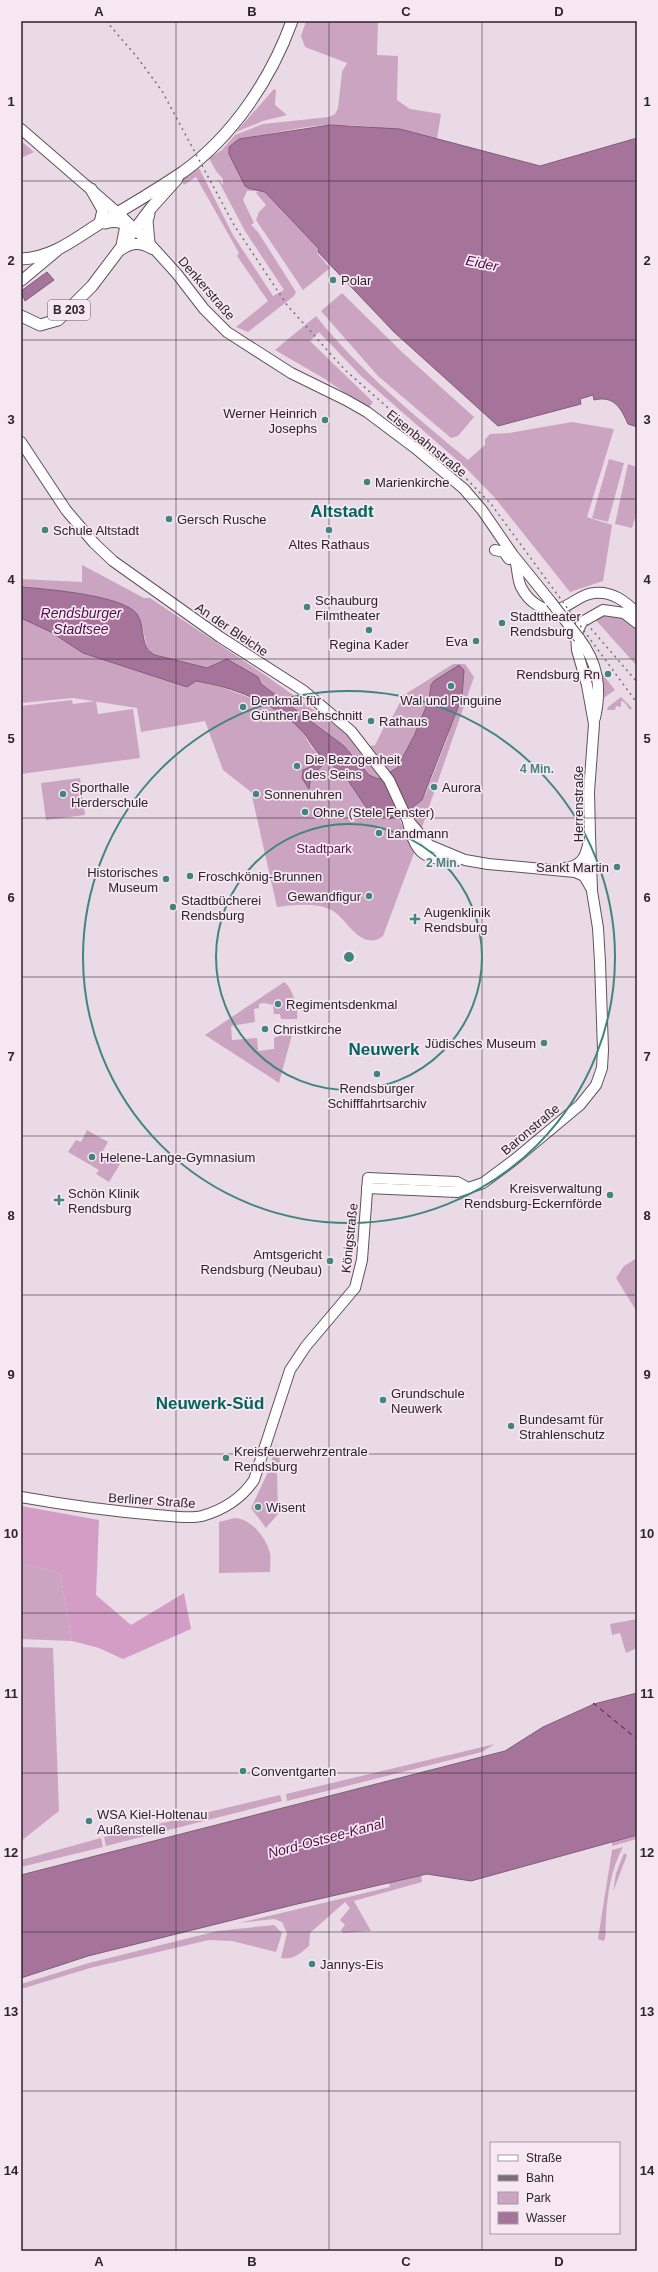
<svg xmlns="http://www.w3.org/2000/svg" width="658" height="2272" font-family="Helvetica,sans-serif">
	<style>
		.green { fill: #cba4c1 }
		.forest { fill: #d39dc6 }
		.water { fill: #a6749b; stroke: #815c79 }
		.lines { fill: none; stroke-linecap: round; stroke-linejoin: round }
		.ferry { stroke: #4f1045; stroke-width: 1; stroke-dasharray: 5 4; stroke-linecap: butt }
		.secondary-casing { stroke: #60535d; stroke-width: 12 }
		.primary-casing { stroke: #60535d; stroke-width: 13 }
		.secondary { stroke: #fff; stroke-width: 10 }
		.primary { stroke: #fff; stroke-width: 11 }
		.rail { stroke: #786f76; stroke-width: 1.5; stroke-dasharray: 2 4; stroke-linecap: butt }
		.secondary-bridge-casing { stroke: #60535d; stroke-width: 12; stroke-linecap: butt }
		.secondary-bridge { stroke: #fff; stroke-width: 10 }
		.grid { fill: none; stroke: #2a2529; stroke-width: 1; stroke-opacity: 0.55 }
		.ring { fill: none; stroke: #40867e; stroke-width: 2 }
		.poi-dot { fill: #40867e; stroke: #f7e7f3; stroke-width: 1.5 }
		.labels { text-anchor: middle; stroke-width: 3.5; stroke-linejoin: round; paint-order: stroke }
		.shield { fill: #f7e7f3; stroke: #685f66; stroke-width: 1 }
		.shield-label { font-size: 12px; font-weight: bold; fill: #2a2529 }
		.poi-label { font-size: 13px; fill: #2a2529; stroke: #f7e7f3; text-anchor: start }
		.street-label { font-size: 13px; fill: #2a2529; stroke: #f7e7f3 }
		.park-label { font-size: 13px; fill: #56184c; stroke: #f7e7f3 }
		.water-label { font-size: 14px; font-style: italic; fill: #4f1045; stroke: #f7e7f3 }
		.district-label { font-size: 17px; font-weight: bold; fill: #02655d; stroke: #f7e7f3 }
		.centre { fill: #40867e; stroke: #f7e7f3; stroke-width: 2 }
		.ring-label { font-size: 12px; text-anchor: middle; font-weight: bold; fill: #40867e; stroke: #f7e7f3; stroke-width: 3.5; stroke-linejoin: round; paint-order: stroke }
		.neatline { fill: none; stroke: #2a2529; stroke-width: 1.5 }
		.grid-label { font-size: 13px; text-anchor: middle; font-weight: bold; fill: #2a2529 }
	</style>
	<rect width="100%" height="100%" fill="#eadae6"/>
	<!-- green -->
	<g class="green">
		<path d="M306,21h72l-1,34 21,1 -1,44 13,9 31,5 -4,25c-35,-9 -71,-15 -107,-14 -24,1 -50,7 -74,11l-8,52 17,4 54,57 -2,4 13,15 -27,22 -47,-70 3,-8 7,-7 -10,-12 2,-2h-11l-4,9 11,23 -3,2 7,7 38,60 -2,4 -46,36 -12,-5 32,-26 -31,-45 2,-3 -43,-76 -12,8 -3,-5 18,-12 34,67 40,61 11,-6 -39,-59 -28,-53 6,7v-6l-7,-8 -7,-13 13,-8 13,-15 28,-11 66,-7 6,-3 3,-6 4,-36 5,-9 -42,-16 -4,-11z"/>
		<polygon points="274,89 276,90 275,105 287,115 263,121 236,132"/>
		<polygon points="21,141 34,152 21,158"/>
		<polygon points="342,293 403,353 474,417 458,436 451,438 378,376 321,311"/>
		<path d="M316,316c44,55 98,99 152,144l17,-15v-6l5,-5 19,-1 63,-11 42,7 -27,88 25,8 -9,56 -33,11 -75,-94 -29,-30 -105,-92 -42,-44 -9,9 63,61 -5,7 -43,-30 -50,-29z"/>
		<polygon points="609,459 624,463 608,522 592,518"/>
		<polygon points="628,464 637,467 637,511 632,528 615,524"/>
		<path d="M82,565l62,33h6l115,77 63,45 18,14 27,35 8,-9 -11,-14 5,-1 9,-18h3l17,-32 49,-31h12l9,13 -53,153 -11,-21 12,-9 4,-7 22,-57 11,-71 -25,16 -3,4 -2,15 -15,36 -17,32 -19,11 -9,-4 -25,-29 -83,-62 -111,-31c-7,-12 -5,-28 -13,-38 -14,-19 -92,-25 -116,-28v-8l61,3z"/>
		<polygon points="602,613 619,615 637,627 637,666 594,618"/>
		<path d="M21,618l30,14 32,21 126,30 56,20 14,8 22,19 11,18 33,28 23,34 10,5h20l16,38 -31,83c-21,17 -37,-18 -50,-25 -16,-9 -39,-6 -56,-4l-26,-115 -28,-22 -18,-49 -64,11 -4,-24 -64,-10 -52,5z"/>
		<polygon points="600,671 615,690 602,699"/>
		<polygon points="621,697 632,708 630,710 624,702 621,701 621,707 616,706 615,710 607,710 608,707"/>
		<polygon points="72,700 73,704 96,701 98,714 133,709 140,758 21,774 21,706"/>
		<polygon points="80,778 85,815 46,820 41,783"/>
		<path d="M284,982c8,5 15,27 13,37h-16l-1,-5h-6l-1,-9 -9,-2 -5,1v4l-5,1 1,13 -24,4 1,14 25,-2 1,13 16,-2v-11l19,-7 -14,52 -74,-48z"/>
		<polygon points="87,1130 108,1142 101,1154 120,1164 109,1182 96,1174 99,1170 68,1152 76,1140 81,1142"/>
		<polygon points="637,1258 637,1312 616,1278 624,1266"/>
		<polygon points="276,1445 281,1465 271,1462"/>
		<polygon points="272,1471 277,1473 278,1514 266,1528 251,1508 268,1472"/>
		<path d="M235,1518c16,1 31,19 35,35 1,5 0,13 0,19l-51,1v-51z"/>
		<polygon points="21,1563 60,1573 72,1641 21,1639"/>
		<polygon points="637,1619 637,1648 626,1653 620,1633 612,1635 610,1624"/>
		<polygon points="21,1647 53,1648 59,1811 21,1841"/>
		<polygon points="495,1744 482,1752 287,1801 286,1794"/>
		<polygon points="280,1795 282,1801 106,1846 104,1837"/>
		<polygon points="637,1835 637,1839 612,1846 612,1841"/>
		<polygon points="101,1838 103,1847 21,1867 21,1860"/>
		<path d="M623,1847c-12,22 -16,48 -17,73 -1,8 1,13 -2,21l-6,-2 14,-89z"/>
		<polygon points="624,1853 627,1855 613,1892 616,1873"/>
		<path d="M421,1875l1,7 -68,19 17,30 -28,2 -2,-3 4,-5 -5,-5 10,-12 -5,-6 -35,31 -1,13c-9,8 -16,14 -28,12l6,-25 -5,-11 -8,-3 -35,4 151,-36 -1,-4z"/>
		<polygon points="274,1925 282,1933 276,1952 232,1941 209,1940 90,1968 21,1989 21,1984 89,1963 217,1931"/>
	</g>
	<!-- forest -->
	<polygon class="forest" points="21,1506 99,1520 96,1595 131,1625 184,1593 191,1629 123,1659 99,1648 72,1641 60,1573 21,1563"/>
	<!-- water -->
	<g class="water">
		<path d="M330,125l70,4 140,37 97,-28v289l-9,-3c-7,-16 -14,-29 -34,-24l-1,-5 -13,4 1,5 -83,22 -104,-94 -76,-80 1,-3 -54,-57 -17,-4 -3,-2 -16,-32v-7l10,-8z"/>
		<polygon points="47,272 54,280 25,301 21,291"/>
		<path d="M21,587c24,2 102,8 116,27 9,13 2,34 18,41l52,13 20,-9 31,18 3,7 83,62 25,29 9,4 19,-11 17,-32 15,-36 2,-15 3,-4 25,-16 5,5 -2,27 -40,103 -12,9 1,2 -12,6 -1,-2 -9,4 -21,-9 -23,-34 -18,-15 -16,15 -2,13 -7,-11 1,-8 12,-5 8,-7c-11,-10 -14,-20 -23,-29 -27,-27 -68,-42 -104,-48l-9,6 -104,-34 -32,-21 -30,-14z"/>
		<polygon points="637,1693 637,1835 471,1881 427,1874 293,1905 88,1956 21,1978 21,1875 505,1751 543,1727 594,1704"/>
	</g>
	<g class="lines">
		<!-- ferry -->
		<polyline class="ferry" points="593,1703 637,1739"/>
		<!-- secondary casing -->
		<g class="secondary-casing">
			<g id="secondary">
				<polyline points="21,129 118,213 149,243 177,274 204,309 227,332 291,373 346,400 367,412 415,448 464,489 482,510 513,555 551,602"/>
				<polyline points="121,217 125,228 122,243"/>
				<path d="M119,251c12,-8 20,-10 33,-2"/>
				<polyline points="21,281 57,251"/>
				<polyline points="21,442 66,510 94,543 113,561 220,637 304,691 351,731 389,780 407,819 429,845 465,860 488,864 575,872 584,876 591,888"/>
				<polyline points="495,550 504,552 509,559"/>
				<path d="M515,560c3,9 2,19 6,27 7,14 24,28 40,21 12,-4 20,-14 33,-15 18,-2 31,8 43,20"/>
				<path d="M579,638c19,25 23,50 16,80"/>
				<path d="M408,822c7,33 17,38 50,38"/>
				<path d="M565,868c15,-2 20,-9 23,-23"/>
				<polyline points="367,1188 457,1192 483,1183 514,1160 580,1105 596,1085 602,1068 603,1050 600,962 598,928 592,891 590,835 589,792 594,724 587,685 577,650 576,635 582,622 603,610 624,613 637,623"/>
				<path d="M21,1497c45,8 90,14 136,18 14,1 32,4 45,1 21,-6 40,-18 52,-36l36,-110 16,-24 49,-58 7,-28 6,-82 89,4 11,6"/>
			</g>
		</g>
		<!-- primary casing -->
		<g class="primary-casing">
			<g id="primary">
				<polyline points="91,189 103,210 100,223"/>
				<polyline points="149,214 147,221 149,243"/>
				<path d="M105,223c12,-4 21,0 31,8"/>
				<path d="M21,259c31,-1 54,-20 79,-36 28,-16 56,-33 83,-51 50,-36 88,-93 109,-151"/>
				<polyline points="21,316 40,325 58,320 92,286 151,208 177,179"/>
			</g>
		</g>
		<!-- secondary -->
		<use href="#secondary" class="secondary"/>
		<!-- primary -->
		<use href="#primary" class="primary"/>
		<!-- rail -->
		<g class="rail">
			<polyline points="106,21 137,57 162,91 234,225 287,305 345,370 453,465 491,504 637,703"/>
			<polyline points="587,624 637,682"/>
		</g>
		<!-- secondary-bridge casing -->
		<g class="secondary-bridge-casing">
			<polyline id="secondary-bridge" points="551,602 579,638"/>
		</g>
		<!-- secondary-bridge -->
		<use href="#secondary-bridge" class="secondary-bridge"/>
	</g>
	<!-- grid -->
	<path class="grid" d="M176,21v2230M329,21v2230M482,21v2230M21,181h616M21,340h616M21,499h616M21,659h616M21,818h616M21,977h616M21,1136h616M21,1295h616M21,1454h616M21,1613h616M21,1773h616M21,1932h616M21,2091h616"/>
	<!-- distance rings -->
	<g class="ring">
		<circle cx="349" cy="957" r="133"/>
		<circle cx="349" cy="957" r="266"/>
	</g>
	<!-- markers -->
	<g class="poi-dot">
		<circle cx="333" cy="280" r="4"/>
		<circle cx="325" cy="420" r="4"/>
		<circle cx="367" cy="482" r="4"/>
		<circle cx="169" cy="519" r="4"/>
		<circle cx="45" cy="530" r="4"/>
		<circle cx="329" cy="530" r="4"/>
		<circle cx="307" cy="607" r="4"/>
		<circle cx="502" cy="623" r="4"/>
		<circle cx="369" cy="630" r="4"/>
		<circle cx="476" cy="641" r="4"/>
		<circle cx="608" cy="674" r="4"/>
		<circle cx="451" cy="686" r="4"/>
		<circle cx="243" cy="707" r="4"/>
		<circle cx="371" cy="721" r="4"/>
		<circle cx="297" cy="766" r="4"/>
		<circle cx="434" cy="787" r="4"/>
		<circle cx="63" cy="794" r="4"/>
		<circle cx="256" cy="794" r="4"/>
		<circle cx="305" cy="812" r="4"/>
		<circle cx="379" cy="833" r="4"/>
		<circle cx="617" cy="867" r="4"/>
		<circle cx="190" cy="876" r="4"/>
		<circle cx="166" cy="879" r="4"/>
		<circle cx="369" cy="896" r="4"/>
		<circle cx="173" cy="907" r="4"/>
		<path d="M413 913h4v4h4v4h-4v4h-4v-4h-4v-4h4z"/>
		<circle cx="278" cy="1004" r="4"/>
		<circle cx="265" cy="1029" r="4"/>
		<circle cx="544" cy="1043" r="4"/>
		<circle cx="377" cy="1074" r="4"/>
		<circle cx="92" cy="1157" r="4"/>
		<circle cx="610" cy="1195" r="4"/>
		<path d="M57 1194h4v4h4v4h-4v4h-4v-4h-4v-4h4z"/>
		<circle cx="330" cy="1261" r="4"/>
		<circle cx="383" cy="1400" r="4"/>
		<circle cx="511" cy="1426" r="4"/>
		<circle cx="226" cy="1458" r="4"/>
		<circle cx="258" cy="1507" r="4"/>
		<circle cx="243" cy="1771" r="4"/>
		<circle cx="89" cy="1821" r="4"/>
		<circle cx="312" cy="1964" r="4"/>
	</g>
	<g class="labels">
		<!-- shield labels -->
		<rect class="shield" x="48" y="300" width="42" height="20" rx="3"/>
		<g class="shield-label">
			<text x="69" y="314">B 203</text>
		</g>
		<!-- poi labels -->
		<g class="poi-label">
			<text x="341" y="285">Polar</text>
			<text x="317" y="418" text-anchor="end">Werner Heinrich<tspan x="317" dy="15">Josephs</tspan></text>
			<text x="375" y="487">Marienkirche</text>
			<text x="177" y="524">Gersch Rusche</text>
			<text x="53" y="535">Schule Altstadt</text>
			<text x="329" y="549" text-anchor="middle">Altes Rathaus</text>
			<text x="315" y="605">Schauburg<tspan x="315" dy="15">Filmtheater</tspan></text>
			<text x="510" y="621">Stadttheater<tspan x="510" dy="15">Rendsburg</tspan></text>
			<text x="468" y="646" text-anchor="end">Eva</text>
			<text x="369" y="649" text-anchor="middle">Regina Kader</text>
			<text x="600" y="679" text-anchor="end">Rendsburg Rn</text>
			<text x="251" y="705">Denkmal für<tspan x="251" dy="15">Günther Behschnitt</tspan></text>
			<text x="451" y="705" text-anchor="middle">Wal und Pinguine</text>
			<text x="379" y="726">Rathaus</text>
			<text x="305" y="764">Die Bezogenheit<tspan x="305" dy="15">des Seins</tspan></text>
			<text x="71" y="792">Sporthalle<tspan x="71" dy="15">Herderschule</tspan></text>
			<text x="442" y="792">Aurora</text>
			<text x="264" y="799">Sonnenuhren</text>
			<text x="313" y="817">Ohne (Stele Fenster)</text>
			<text x="387" y="838">Landmann</text>
			<text x="609" y="872" text-anchor="end">Sankt Martin</text>
			<text x="158" y="877" text-anchor="end">Historisches<tspan x="158" dy="15">Museum</tspan></text>
			<text x="198" y="881">Froschkönig-Brunnen</text>
			<text x="361" y="901" text-anchor="end">Gewandfigur</text>
			<text x="181" y="905">Stadtbücherei<tspan x="181" dy="15">Rendsburg</tspan></text>
			<text x="424" y="917">Augenklinik<tspan x="424" dy="15">Rendsburg</tspan></text>
			<text x="286" y="1009">Regimentsdenkmal</text>
			<text x="273" y="1034">Christkirche</text>
			<text x="536" y="1048" text-anchor="end">Jüdisches Museum</text>
			<text x="377" y="1093" text-anchor="middle">Rendsburger<tspan x="377" dy="15">Schifffahrtsarchiv</tspan></text>
			<text x="100" y="1162">Helene-Lange-Gymnasium</text>
			<text x="602" y="1193" text-anchor="end">Kreisverwaltung<tspan x="602" dy="15">Rendsburg-Eckernförde</tspan></text>
			<text x="68" y="1198">Schön Klinik<tspan x="68" dy="15">Rendsburg</tspan></text>
			<text x="322" y="1259" text-anchor="end">Amtsgericht<tspan x="322" dy="15">Rendsburg (Neubau)</tspan></text>
			<text x="391" y="1398">Grundschule<tspan x="391" dy="15">Neuwerk</tspan></text>
			<text x="519" y="1424">Bundesamt für<tspan x="519" dy="15">Strahlenschutz</tspan></text>
			<text x="234" y="1456">Kreisfeuerwehrzentrale<tspan x="234" dy="15">Rendsburg</tspan></text>
			<text x="266" y="1512">Wisent</text>
			<text x="251" y="1776">Conventgarten</text>
			<text x="97" y="1819">WSA Kiel-Holtenau<tspan x="97" dy="15">Außenstelle</tspan></text>
			<text x="320" y="1969">Jannys-Eis</text>
		</g>
		<!-- street labels -->
		<g class="street-label">
			<text transform="translate(207 288) rotate(49)" y="5">Denkerstraße</text>
			<text transform="translate(427 443) rotate(39)" y="5">Eisenbahnstraße</text>
			<text transform="translate(232 629) rotate(34)" y="5">An der Bleiche</text>
			<text transform="translate(578 804) rotate(-90)" y="5">Herrenstraße</text>
			<text transform="translate(530 1129) rotate(-40)" y="5">Baronstraße</text>
			<text transform="translate(349 1238) rotate(-84)" y="5">Königstraße</text>
			<text transform="translate(152 1500) rotate(4)" y="5">Berliner Straße</text>
		</g>
		<!-- park labels -->
		<g class="park-label">
			<text x="324" y="853">Stadtpark</text>
		</g>
		<!-- water labels -->
		<g class="water-label">
			<text transform="translate(482 263) rotate(11)" y="5">Eider</text>
			<text x="81" y="618">Rendsburger<tspan x="81" dy="16">Stadtsee</tspan></text>
			<text transform="translate(326 1838) rotate(-15)" y="5">Nord-Ostsee-Kanal</text>
		</g>
		<!-- district labels -->
		<g class="district-label">
			<text x="342" y="517">Altstadt</text>
			<text x="384" y="1055">Neuwerk</text>
			<text x="210" y="1409">Neuwerk-Süd</text>
		</g>
	</g>
	<circle cx="349" cy="957" r="6" class="centre"/>
	<g class="ring-label">
		<text x="537" y="773">4 Min.</text>
		<text x="443" y="867">2 Min.</text>
	</g>
	<!-- border -->
	<rect width="658" height="2272" fill="none" stroke="#f7e7f3" stroke-width="44"/>
	<!-- legend -->
	<rect x="490" y="2142" width="130" height="92" fill="#f7e7f3" stroke="#a599a2"/>
	<rect x="498" y="2155" width="20" height="6" fill="#ffffff" stroke="#a599a2"/>
	<text x="526" y="2162" font-size="12" fill="#2a2529">Straße</text>
	<rect x="498" y="2175" width="20" height="6" fill="#786f76" stroke="#a599a2"/>
	<text x="526" y="2182" font-size="12" fill="#2a2529">Bahn</text>
	<rect x="498" y="2192" width="20" height="12" fill="#cba4c1" stroke="#a599a2"/>
	<text x="526" y="2202" font-size="12" fill="#2a2529">Park</text>
	<rect x="498" y="2212" width="20" height="12" fill="#a6749b" stroke="#a599a2"/>
	<text x="526" y="2222" font-size="12" fill="#2a2529">Wasser</text>
	<rect x="22" y="22" width="614" height="2228" class="neatline"/>
	<g class="grid-label">
		<text x="99" y="16">A</text>
		<text x="252" y="16">B</text>
		<text x="406" y="16">C</text>
		<text x="559" y="16">D</text>
		<text x="11" y="106">1</text>
		<text x="647" y="106">1</text>
		<text x="11" y="265">2</text>
		<text x="647" y="265">2</text>
		<text x="11" y="424">3</text>
		<text x="647" y="424">3</text>
		<text x="11" y="584">4</text>
		<text x="647" y="584">4</text>
		<text x="11" y="743">5</text>
		<text x="647" y="743">5</text>
		<text x="11" y="902">6</text>
		<text x="647" y="902">6</text>
		<text x="11" y="1061">7</text>
		<text x="647" y="1061">7</text>
		<text x="11" y="1220">8</text>
		<text x="647" y="1220">8</text>
		<text x="11" y="1379">9</text>
		<text x="647" y="1379">9</text>
		<text x="11" y="1538">10</text>
		<text x="647" y="1538">10</text>
		<text x="11" y="1698">11</text>
		<text x="647" y="1698">11</text>
		<text x="11" y="1857">12</text>
		<text x="647" y="1857">12</text>
		<text x="11" y="2016">13</text>
		<text x="647" y="2016">13</text>
		<text x="11" y="2175">14</text>
		<text x="647" y="2175">14</text>
		<text x="99" y="2266">A</text>
		<text x="252" y="2266">B</text>
		<text x="406" y="2266">C</text>
		<text x="559" y="2266">D</text>
	</g>
</svg>
